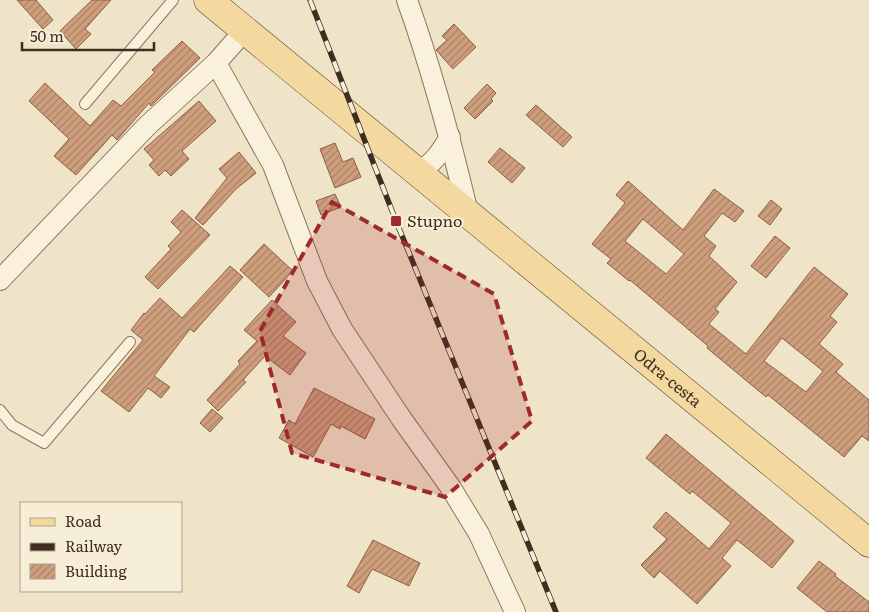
<svg xmlns="http://www.w3.org/2000/svg" width="869" height="612" font-family="Literata,serif">
	<style>
		.building { fill: url(#building-hatch); stroke: #8d5f41; fill-rule: evenodd }
		.lines { fill: none; stroke-linecap: round; stroke-linejoin: round }
		.lane-casing { stroke: #8d765c; stroke-width: 12 }
		.street-casing { stroke: #8d765c; stroke-width: 22 }
		.primary-casing { stroke: #5b4430; stroke-width: 29 }
		.lane { stroke: #faf1dc; stroke-width: 10 }
		.street { stroke: #faf1dc; stroke-width: 20 }
		.primary { stroke: #f3d9a0; stroke-width: 28 }
		.rail-casing { stroke: #3d2e20; stroke-width: 5.5 }
		.rail { stroke: #f7eed8; stroke-width: 4; stroke-dasharray: 11; stroke-linecap: butt }
		.marked { fill: #9e2a2b; fill-opacity: 0.2; stroke: #9e2a2b; stroke-width: 4; stroke-dasharray: 10 6; stroke-linejoin: round }
		.poi-dot { fill: #9e2a2b; stroke: #f7eed8; stroke-width: 2 }
		.labels { text-anchor: middle; stroke-width: 4; stroke-linejoin: round; paint-order: stroke }
		.poi-label { font-size: 16px; fill: #3d2e20; stroke: #f7eed8; text-anchor: start }
		.street-label { font-size: 16px; fill: #3d2e20; stroke: #f7eed8 }
	</style>
	<defs>
		<pattern id="building-hatch" width="6" height="6" patternUnits="userSpaceOnUse" patternTransform="scale(1.25)"><rect width="6" height="6" fill="#cf9f7d"/><path d="M-1 1l2-2M0 6l6-6M5 7l2-2" fill="none" stroke="#a98266"/></pattern>
	</defs>
	<rect width="100%" height="100%" fill="#f0e4c8"/>
	<!-- building -->
	<g class="building">
		<polygon points="17,0 36,0 53,20 43,29"/>
		<polygon points="92,0 111,0 85,29 91,34 76,49 60,31"/>
		<polygon points="454,24 476,47 453,69 436,50 447,40 442,36"/>
		<polygon points="182,41 200,58 151,106 149,103 117,140 112,135 76,175 54,156 69,139 29,101 45,83 90,126 113,100 121,106 155,72 152,70"/>
		<polygon points="487,84 496,93 491,99 493,101 475,119 464,108"/>
		<polygon points="199,101 216,121 182,151 189,159 171,176 165,170 159,176 149,165 154,160 144,149"/>
		<polygon points="536,105 572,137 563,147 526,115"/>
		<polygon points="335,143 343,162 353,158 361,177 335,188 320,149"/>
		<polygon points="500,148 525,168 512,183 488,162"/>
		<polygon points="239,152 256,173 236,189 203,225 195,218 227,178 219,169"/>
		<path d="M628,181l55,49 31,-41 30,22 -9,11 -13,-9 -18,23 12,10 -7,10 28,26 -22,27 4,3 -10,12 37,30 68,-87 34,27 -18,22 7,6 -18,22 24,20 -7,8 33,28v41l-7,-5 -18,21 -76,-62 -2,2 -59,-49 1,-2 -78,-66 -1,1 -22,-18 4,-4 -19,-15 33,-41 -9,-8zM643,219l41,35 -18,20 -41,-33zM782,338l41,33 -17,21 -42,-31z"/>
		<polygon points="335,194 341,207 321,215 316,201"/>
		<polygon points="771,200 782,209 770,225 758,216"/>
		<polygon points="182,210 210,235 158,289 145,277 171,249 168,246 181,232 171,222"/>
		<polygon points="775,236 790,248 766,278 751,266"/>
		<polygon points="264,244 293,271 269,297 240,270"/>
		<polygon points="230,266 243,277 194,332 190,329 154,376 170,387 161,398 148,388 129,412 101,391 143,340 131,330 144,313 145,314 160,298 182,318"/>
		<polygon points="272,300 296,322 283,336 306,353 290,375 265,356 243,380 246,382 218,411 207,400 240,364 238,361 257,341 244,330"/>
		<polygon points="314,388 375,419 365,439 341,426 340,429 331,424 313,457 279,438 289,420 295,424"/>
		<polygon points="212,409 223,418 210,432 200,423"/>
		<polygon points="666,434 794,541 772,568 737,540 722,558 731,566 697,604 660,571 654,578 641,565 667,539 653,527 666,512 709,549 731,523 692,491 690,494 646,458"/>
		<polygon points="373,540 420,563 409,586 372,569 359,593 347,586"/>
		<polygon points="819,561 836,574 835,576 869,602 869,612 827,612 797,588"/>
	</g>
	<g class="lines">
		<!-- lane casing -->
		<g class="lane-casing">
			<g id="lane">
				<polyline points="85,104 173,0"/>
				<polyline points="0,410 12,425 44,443 130,342"/>
			</g>
		</g>
		<!-- street casing -->
		<g class="street-casing">
			<g id="street">
				<path d="M407,0c25,70 44,141 61,213"/>
				<polyline points="216,63 273,165 317,281 342,329 401,418 451,488 479,534 515,612"/>
				<path d="M418,172c16,-9 23,-20 32,-35"/>
				<polyline points="0,280 147,126 216,63 245,30"/>
			</g>
		</g>
		<!-- primary casing -->
		<g class="primary-casing">
			<g id="primary">
				<path id="s1" d="M208,0l661,543"/>
			</g>
		</g>
		<!-- lane -->
		<use href="#lane" class="lane"/>
		<!-- street -->
		<use href="#street" class="street"/>
		<!-- primary -->
		<use href="#primary" class="primary"/>
		<!-- rail casing -->
		<g class="rail-casing">
			<polyline id="rail" points="310,0 396,221 556,612"/>
		</g>
		<!-- rail -->
		<use href="#rail" class="rail"/>
	</g>
	<!-- marked area -->
	<path class="marked" d="M332,202l162,92 38,127 -87,76 -153,-44 -32,-122z"/>
	<!-- markers -->
	<rect class="poi-dot" x="390" y="215" width="12" height="12" rx="2.5"/>
	<g class="labels">
		<!-- poi labels -->
		<g class="poi-label">
			<text x="407" y="227">Stupno</text>
		</g>
		<!-- street labels -->
		<g class="street-label">
			<text dy="6" stroke="none"><textPath href="#s1" startOffset="595">Odra-cesta</textPath></text>
		</g>
	</g>
	<!-- legend -->
	<rect x="20" y="502" width="162" height="90" fill="#f7eed8" stroke="#ada18e"/>
	<rect x="30" y="518" width="25" height="8" fill="#f3d9a0" stroke="#ada18e"/>
	<text x="65" y="527" font-size="15" fill="#3d2e20">Road</text>
	<rect x="30" y="543" width="25" height="8" fill="#3d2e20" stroke="#ada18e"/>
	<text x="65" y="552" font-size="15" fill="#3d2e20">Railway</text>
	<rect x="30" y="564" width="25" height="15" fill="url(#building-hatch)" stroke="#ada18e"/>
	<text x="65" y="577" font-size="15" fill="#3d2e20">Building</text>
	<!-- scale -->
	<path d="M22 42v8h132v-8" fill="none" stroke="#3d2e20" stroke-width="2.5"/>
	<text x="30" y="42" font-size="15" fill="#3d2e20" stroke="#f7eed8" stroke-width="4" paint-order="stroke">50 m</text>
</svg>
